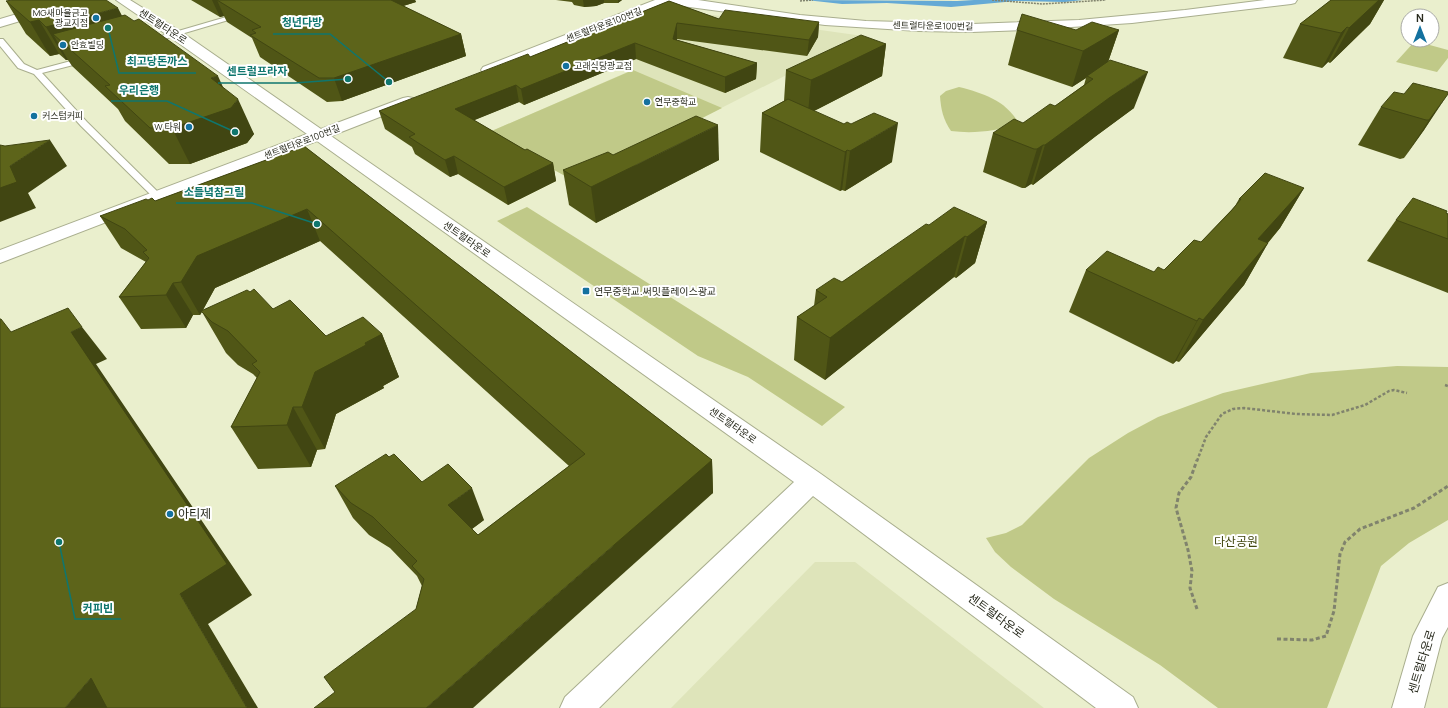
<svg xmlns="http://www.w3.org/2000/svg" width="1448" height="708" font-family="Manrope,'Noto Sans KR',sans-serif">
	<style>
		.built { fill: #dee4ba }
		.green { fill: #c0c988 }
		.water { fill: #64a9d5 }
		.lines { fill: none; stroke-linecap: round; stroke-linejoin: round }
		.lane-casing { stroke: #a9ae8e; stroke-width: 2 }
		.street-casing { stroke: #a9ae8e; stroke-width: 2 }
		.secondary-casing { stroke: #a9ae8e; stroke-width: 2 }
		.path-far2 { stroke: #80836d; stroke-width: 1.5; stroke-dasharray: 2 1; stroke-linecap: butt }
		.path-far1 { stroke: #80836d; stroke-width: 2.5; stroke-dasharray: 3 2; stroke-linecap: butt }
		.path { stroke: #80836d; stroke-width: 3; stroke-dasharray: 4 2.5; stroke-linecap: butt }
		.lane { fill: #fff; fill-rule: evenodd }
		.street { fill: #fff; fill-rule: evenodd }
		.secondary { fill: #fff; fill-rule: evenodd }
		.wall { fill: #505616 }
		.shaded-wall { fill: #414612 }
		.building { fill: #5d641a; stroke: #414612 }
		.poi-dot { fill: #14719f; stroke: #fff; stroke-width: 1.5 }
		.labels { text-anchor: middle; stroke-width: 4; stroke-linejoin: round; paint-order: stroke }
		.far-poi-label { font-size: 9px; fill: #282a1d; stroke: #fff; text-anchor: start }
		.far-street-label { font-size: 9px; fill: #282a1d; stroke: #fff }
		.street-label { font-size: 10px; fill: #282a1d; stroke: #fff }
		.poi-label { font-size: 10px; fill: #282a1d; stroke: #fff; text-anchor: start }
		.near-poi-label { font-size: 12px; fill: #282a1d; stroke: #fff; text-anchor: start }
		.near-park-label { font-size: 12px; fill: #424710; stroke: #fff }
		.near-street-label { font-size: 12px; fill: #282a1d; stroke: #fff }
		.leader { fill: none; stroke: #0f766e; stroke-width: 1.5 }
		.callout-dot { fill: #0f766e; stroke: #fff; stroke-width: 1.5 }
		.callout-label { font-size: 11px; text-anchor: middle; font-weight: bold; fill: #0f766e; stroke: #fff; stroke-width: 4; stroke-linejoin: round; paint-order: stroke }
	</style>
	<rect width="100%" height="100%" fill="#eaefcd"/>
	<!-- built -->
	<g class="built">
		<polygon points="670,13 713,15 863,36 576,182 487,133 632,70 580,47"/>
		<polygon points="815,562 855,562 1044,708 671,708"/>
	</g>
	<!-- green -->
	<g class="green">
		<polygon points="1415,41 1448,50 1448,58 1437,72 1396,62"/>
		<polygon points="633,70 722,108 576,182 487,133"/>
		<path d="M959,87c24,6 48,14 60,37 -21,7 -46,10 -68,7 -8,-12 -10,-21 -11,-35l6,-5z"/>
		<polygon points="527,207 845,407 822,426 748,377 698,356 497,221"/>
		<polygon points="1397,366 1448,367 1448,520 1409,543 1381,566 1327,708 1218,708 1160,665 1054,599 1011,567 995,552 986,538 1006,533 1022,525 1089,458 1128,433 1158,417 1223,393 1311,373"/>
	</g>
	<!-- water -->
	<polygon class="water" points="806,0 957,1 974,0 1083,0 1065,2 1016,1 951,7 887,3 842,4"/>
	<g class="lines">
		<!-- lane casing -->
		<g class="lane-casing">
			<g id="lane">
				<polygon points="240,13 243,15 242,16 151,43 148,43 144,41"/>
				<polygon points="0,39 3,39 24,64 37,70 86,57 89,57 89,61 42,73 87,122 161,195 163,197 161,199 155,199 81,126 34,74 18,68 0,46"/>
			</g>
		</g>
		<!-- street casing -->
		<g class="street-casing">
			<g id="street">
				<polygon points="116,0 130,0 180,31 321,129 403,98 408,97 413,98 415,101 413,104 331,136 821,474 1133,697 1138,708 1096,708 813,496 599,708 560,708 565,697 794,482 317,141 0,263 0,250 307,134 170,37"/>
				<polygon points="655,0 698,0 800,15 866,21 972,24 1079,20 1185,10 1265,0 1297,0 1295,3 1291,4 1132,23 1026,30 972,32 919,31 825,25 667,4 493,73 488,74 483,73 481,70 483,67"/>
				<polygon points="1448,583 1448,627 1442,638 1424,708 1392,708 1413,636 1438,587"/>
			</g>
		</g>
		<!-- secondary casing -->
		<g class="secondary-casing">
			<polygon id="secondary" points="64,0 83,0 81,3 0,27 0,19"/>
		</g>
		<!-- path-far2 -->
		<g class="path-far2">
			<polyline points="992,0 1042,4 1106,0"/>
			<polyline points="800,1 813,0"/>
		</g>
		<!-- path-far1 -->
		<g class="path-far1">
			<polyline points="1445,385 1448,386"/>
			<polyline points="1197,461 1206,437 1222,414 1233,409 1244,408 1296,414 1332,415 1365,405 1389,391 1394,390 1407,393"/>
		</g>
		<!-- path -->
		<g class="path">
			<polyline points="1197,609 1190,588 1192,571 1188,550 1176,508 1179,493 1191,477 1197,460"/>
			<polyline points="1277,639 1312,640 1326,636 1334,611 1340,554 1345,542 1360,529 1414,508 1448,486"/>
		</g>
		<!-- lane -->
		<use href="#lane" class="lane"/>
		<!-- street -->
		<use href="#street" class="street"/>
		<!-- secondary -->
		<use href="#secondary" class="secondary"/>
	</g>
	<!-- wall -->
	<g class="wall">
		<polygon points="191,0 415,0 416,2 403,6 461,34 466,56 342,101 327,102 260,57 252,38 227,22 224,16 220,17"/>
		<polygon points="556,0 622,0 618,3 604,3 596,6 584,7 574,5 572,2"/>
		<polygon points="1331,0 1384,0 1370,24 1330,63 1328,62 1322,68 1283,58 1300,24"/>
		<polygon points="6,1 121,16 222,87 254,134 247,143 190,164 169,164 125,121 118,109 72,66 68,60 66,60 59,54 50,56 26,34"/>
		<polygon points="669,1 719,19 819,22 818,37 807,56 677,39 677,40 757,63 756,79 725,93 636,59 524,105 519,102 474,120 525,150 553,163 556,181 508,205 458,174 450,177 415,154 412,147 385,129 379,111 530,57"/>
		<polygon points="1017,30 1119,30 1108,62 1134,108 1096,136 1033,185 1031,184 1025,188 1022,188 983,172 993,133 1023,123 1055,106 1084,85 1086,78 1072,87 1008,65"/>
		<polygon points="886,44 882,76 814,111 892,162 845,191 842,190 840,191 760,152 762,113 784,101 786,70"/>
		<polygon points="1448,92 1424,130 1404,158 1400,159 1358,145 1381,107 1404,94"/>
		<polygon points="304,146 712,460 713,493 335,692 416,609 422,586 417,576 390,548 369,535 353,518 335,486 389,457 422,482 484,520 472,529 478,535 569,466 320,241 215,288 203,310 250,292 273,309 326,336 382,334 399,377 383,386 384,388 336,414 325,449 317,450 311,467 258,469 231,427 257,378 253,374 238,365 226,353 202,312 200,315 193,315 186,328 141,329 119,297 146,262 121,248 100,216 148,200 155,201"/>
		<polygon points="719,160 596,223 569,205 563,170"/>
		<polygon points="1304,188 1280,228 1268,243 1244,285 1179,362 1176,361 1173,364 1069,312 1086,270 1154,272 1164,270 1201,242 1235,206 1239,199"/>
		<polygon points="1446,213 1448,214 1448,293 1367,261 1396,220"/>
		<polygon points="987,222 975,263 956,278 954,277 825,380 794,360 797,317 814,306 816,290 842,282 929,225"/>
	</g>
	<!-- shaded-wall -->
	<g class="shaded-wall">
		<polygon points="212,0 281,0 217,0 224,16 220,17"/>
		<polygon points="377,0 415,0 416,2 381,13"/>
		<polygon points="583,0 604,0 604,3 596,6 584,7"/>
		<polygon points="618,0 622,0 618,3"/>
		<polygon points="1379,0 1384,0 1370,24 1330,63 1349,28"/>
		<polygon points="118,8 135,41 53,34 68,60 66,60 46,27"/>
		<polygon points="39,20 59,54 50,56 30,22"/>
		<polygon points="819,22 818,37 807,56 809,40"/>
		<polygon points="677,23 677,39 674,55 673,39"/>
		<polygon points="1347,27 1328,62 1322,68 1341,33"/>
		<polygon points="1119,30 1107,65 1087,76 1086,78 1072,87 1083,51"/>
		<polygon points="461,34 466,56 342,101 334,78"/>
		<polygon points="635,43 636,59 524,105 521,89"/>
		<polygon points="886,44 882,76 818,109 808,113 811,80"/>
		<polygon points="757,63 756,79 725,93 725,77"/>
		<polygon points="1148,72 1134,108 1096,136 1033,185 1045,145 1109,98"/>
		<polygon points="218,76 232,107 238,99 254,134 247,143 190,164 172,128 211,78"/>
		<polygon points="516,85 519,102 460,126 455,109"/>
		<polygon points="1448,94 1424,130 1404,158 1429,120"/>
		<polygon points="898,123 892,162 845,191 850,151"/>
		<polygon points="718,125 719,160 596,223 591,187"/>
		<polygon points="50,140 67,166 28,193 36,208 0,222 0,188 10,166"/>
		<polygon points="1043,145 1031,184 1025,188 1037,149"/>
		<polygon points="847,150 842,190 840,191 845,152"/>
		<polygon points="454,156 458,174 450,177 445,160"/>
		<polygon points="553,163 556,181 508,205 504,187"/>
		<polygon points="1304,188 1280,228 1235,281 1258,239"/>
		<polygon points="307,209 320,241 215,288 200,315 181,282 197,256"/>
		<polygon points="987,222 975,263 956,278 967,237"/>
		<polygon points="965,236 954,277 825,380 830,338"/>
		<polygon points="1268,243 1244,285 1179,362 1203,320"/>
		<polygon points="173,283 193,315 186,328 166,295"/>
		<polygon points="1199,318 1176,361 1173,364 1197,321"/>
		<polygon points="82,327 107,359 96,364 252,595 208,624 258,708 247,708 180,594 71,332"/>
		<polygon points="382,334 399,377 383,386 384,388 336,414 325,449 302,407 315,372 365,343"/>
		<polygon points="293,407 317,450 311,467 287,425"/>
		<polygon points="712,460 713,493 473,708 426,708"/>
		<polygon points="472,488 484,520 461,537 448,505"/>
		<polygon points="91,678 124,708 65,708"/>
	</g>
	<!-- building -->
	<g class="building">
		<polygon points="12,0 106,0 118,8 46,27 39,20 30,22 6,1"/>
		<polygon points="217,0 391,0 461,34 334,78 319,78 250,35 256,33 252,30 261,27"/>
		<polygon points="1331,0 1379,0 1349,28 1347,27 1341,33 1300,24"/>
		<polygon points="669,1 719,19 725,10 819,22 809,40 677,23 673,39 757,63 725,77 635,43 521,89 516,85 455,109 525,150 527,149 553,163 504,187 454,156 445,160 409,137 415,134 379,111 528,54 530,57"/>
		<polygon points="1022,14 1076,30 1092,22 1119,30 1083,51 1017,30"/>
		<polygon points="125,15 134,21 139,19 218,76 211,78 238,99 231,108 172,128 150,128 105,86 110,85 53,34"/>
		<polygon points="861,35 886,44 820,76 811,80 786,70"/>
		<polygon points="1110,60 1148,72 1109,98 1045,145 1043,145 1037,149 1034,149 993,133 1014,119 1023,123 1050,104 1055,106 1093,79 1087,76"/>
		<polygon points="1413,83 1448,92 1448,94 1429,120 1426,120 1381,107 1394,92 1404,94"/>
		<polygon points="788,99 844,124 847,122 851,124 874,113 898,123 850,151 847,150 845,152 762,113"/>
		<polygon points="696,116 718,125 591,187 563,170 608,152 613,155"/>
		<polygon points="50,140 10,166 17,182 0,188 0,145 5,146"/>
		<polygon points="304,146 712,460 426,708 314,708 335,692 324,677 416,609 424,579 412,566 417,561 373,517 351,503 335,486 386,454 389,457 394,454 422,482 448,464 472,488 448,505 478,535 585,454 307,209 197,256 181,282 173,283 166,295 119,297 149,258 143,252 147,250 125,229 100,216 146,199 148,200 152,198 155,201"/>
		<polygon points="1265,173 1304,188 1258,239 1268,243 1203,320 1199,318 1197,321 1086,270 1107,251 1154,272 1158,267 1164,270 1194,240 1201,242 1232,210 1241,199 1239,199"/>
		<polygon points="1413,198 1447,211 1446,213 1448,214 1448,239 1396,220"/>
		<polygon points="954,207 987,222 967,237 965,236 830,338 797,317 827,297 816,290 834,278 842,282 926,224 929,225"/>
		<polygon points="254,289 273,309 290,300 326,336 363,317 382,334 365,343 366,345 315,372 302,407 293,407 287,425 231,427 260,372 252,364 257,361 228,331 212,322 201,311 247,290 250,292"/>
		<polygon points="68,308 82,327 71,332 227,564 180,594 247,708 107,708 91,678 65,708 0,708 0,319 1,319 11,332"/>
	</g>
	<!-- markers -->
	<g class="poi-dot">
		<circle cx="96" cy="18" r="4"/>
		<circle cx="63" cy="45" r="4"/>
		<circle cx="566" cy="66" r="4"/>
		<circle cx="647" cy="102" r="4"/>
		<circle cx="34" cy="116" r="4"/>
		<circle cx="189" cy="127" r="4"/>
		<rect x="582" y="287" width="8" height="8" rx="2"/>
		<circle cx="170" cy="514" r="4"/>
	</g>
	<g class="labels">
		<!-- far-poi labels -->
		<g class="far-poi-label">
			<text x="88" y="16" text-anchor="end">MG새마을금고<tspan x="88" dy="10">광교지점</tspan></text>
			<text x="71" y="48">안효빌딩</text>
			<text x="574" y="69">고래식당광교점</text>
			<text x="655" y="105">연무중학교</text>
			<text x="42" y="119">커스텀커피</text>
			<text x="181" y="130" text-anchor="end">W 타워</text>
		</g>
		<!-- far-street labels -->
		<g class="far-street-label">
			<text transform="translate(604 25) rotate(-21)" y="3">센트럴타운로100번길</text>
			<text transform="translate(933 26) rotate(1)" y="3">센트럴타운로100번길</text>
			<text transform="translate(302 142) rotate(-21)" y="3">센트럴타운로100번길</text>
		</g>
		<!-- street labels -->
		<g class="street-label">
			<text transform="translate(163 26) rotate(33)" y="4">센트럴타운로</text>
			<text transform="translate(467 239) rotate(35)" y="4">센트럴타운로</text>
			<text transform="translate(733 425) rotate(35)" y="4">센트럴타운로</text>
		</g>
		<!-- poi labels -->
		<g class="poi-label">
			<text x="594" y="295">연무중학교.써밋플레이스광교</text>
		</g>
		<!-- near-poi labels -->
		<g class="near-poi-label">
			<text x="178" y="518">아티제</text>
		</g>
		<!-- near-park labels -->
		<g class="near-park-label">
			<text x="1236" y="546">다산공원</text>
		</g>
		<!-- near-street labels -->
		<g class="near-street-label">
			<text transform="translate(996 616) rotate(36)" y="4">센트럴타운로</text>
			<text transform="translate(1422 662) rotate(-73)" y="4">센트럴타운로</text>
		</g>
	</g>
	<!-- callouts -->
	<path class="leader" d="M389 82L330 34H273M108 28L119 73H196M348 79L295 83H218M235 132L167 101H111M317 224L252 203H176M59 542L75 619H121"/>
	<g class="callout-dot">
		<circle cx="389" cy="82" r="4"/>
		<circle cx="108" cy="28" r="4"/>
		<circle cx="348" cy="79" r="4"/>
		<circle cx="235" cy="132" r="4"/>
		<circle cx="317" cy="224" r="4"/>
		<circle cx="59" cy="542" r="4"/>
	</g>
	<g class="callout-label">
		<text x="302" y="26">청년다방</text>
		<text x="157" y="65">최고당돈까스</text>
		<text x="257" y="75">센트럴프라자</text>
		<text x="139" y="94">우리은행</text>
		<text x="214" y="196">소들녘참그릴</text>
		<text x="98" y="612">커피빈</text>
	</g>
	<!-- north arrow -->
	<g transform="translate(1420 28)"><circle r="19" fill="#ffffff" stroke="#a9aaa5"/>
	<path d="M0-3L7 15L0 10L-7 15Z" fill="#14719f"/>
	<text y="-6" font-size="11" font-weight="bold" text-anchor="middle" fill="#282a1d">N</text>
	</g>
</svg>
